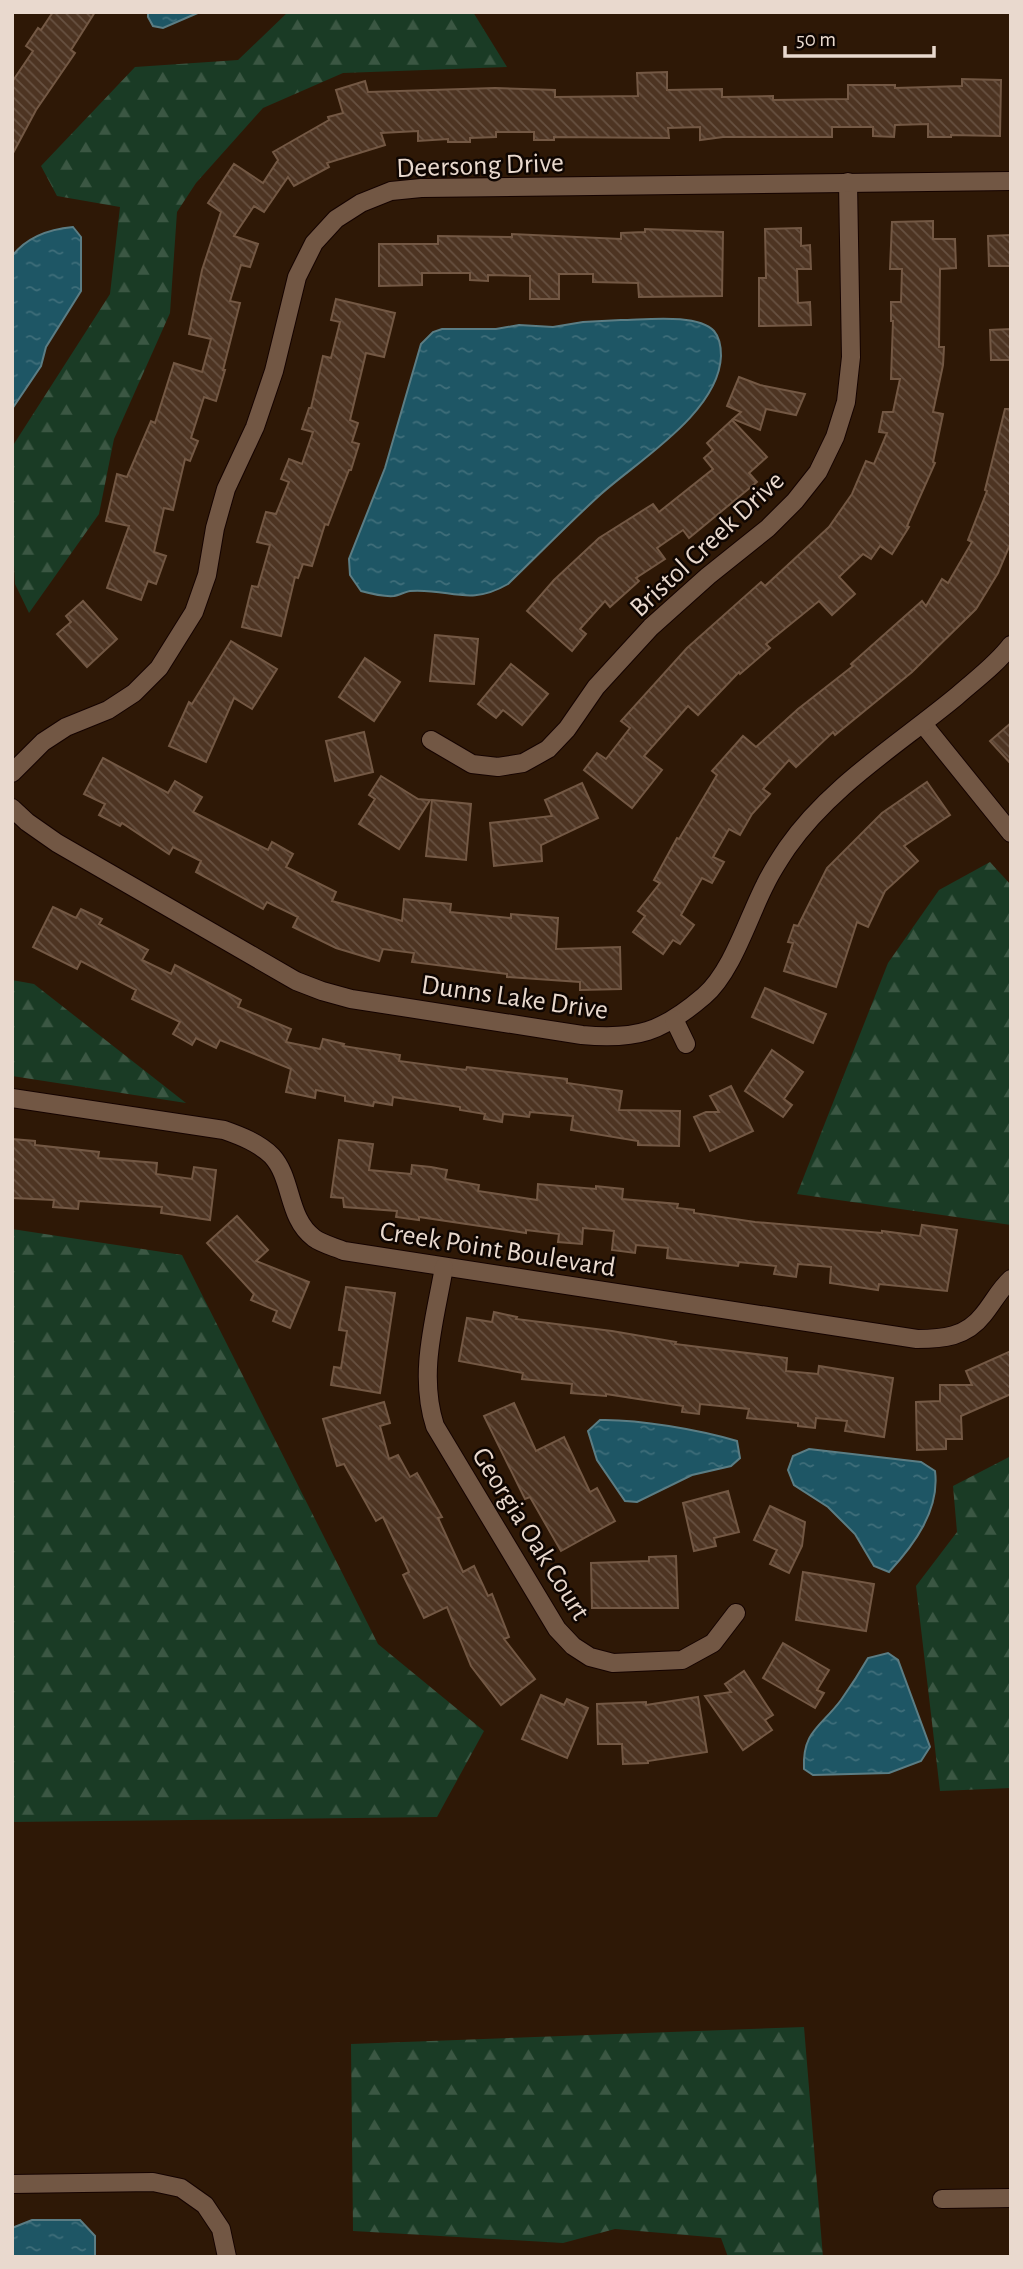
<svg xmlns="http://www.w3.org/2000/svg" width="1023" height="2269" font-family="'Alegreya Sans',sans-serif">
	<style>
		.forest { fill: url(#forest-firs) }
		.water { fill: url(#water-ripples); stroke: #5b7d84; stroke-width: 2 }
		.building { fill: url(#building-back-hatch); stroke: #735844; stroke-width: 2 }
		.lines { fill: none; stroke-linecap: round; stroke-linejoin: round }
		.minor-casing { stroke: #150300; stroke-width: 20 }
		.minor { stroke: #725744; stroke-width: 18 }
		.labels { text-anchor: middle; stroke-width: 5; stroke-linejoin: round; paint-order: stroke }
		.street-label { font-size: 28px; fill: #e9d9ce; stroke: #0f0602 }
	</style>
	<defs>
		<pattern id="forest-firs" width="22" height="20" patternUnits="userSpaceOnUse" patternTransform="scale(1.75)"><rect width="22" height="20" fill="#1a3b25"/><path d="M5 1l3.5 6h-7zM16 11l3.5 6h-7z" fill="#3b5743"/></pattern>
		<pattern id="water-ripples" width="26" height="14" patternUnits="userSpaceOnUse" patternTransform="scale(1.75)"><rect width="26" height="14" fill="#1e5665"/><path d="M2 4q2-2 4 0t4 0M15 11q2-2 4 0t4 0" fill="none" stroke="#3f6e7a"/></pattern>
		<pattern id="building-back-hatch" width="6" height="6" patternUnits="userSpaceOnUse" patternTransform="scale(1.75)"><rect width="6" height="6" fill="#4d3422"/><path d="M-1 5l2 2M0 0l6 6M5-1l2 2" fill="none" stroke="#675141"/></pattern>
	</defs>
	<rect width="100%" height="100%" fill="#2e1806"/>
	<!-- forest -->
	<g class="forest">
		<polygon points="288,12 473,12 507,67 343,73 263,108 196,183 177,212 170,313 114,439 99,514 29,613 15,584 12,526 12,447 110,294 120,207 57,196 41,166 135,67 238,60"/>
		<polygon points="990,862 1011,885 1011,1225 797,1194 888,963 939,890"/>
		<polygon points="12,980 34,984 186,1103 12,1076"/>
		<polygon points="12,1229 182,1255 378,1644 484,1731 437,1817 12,1822"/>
		<polygon points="1011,1456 1011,1788 940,1791 916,1586 957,1532 953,1486"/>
		<polygon points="804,2027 823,2257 728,2257 721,2238 615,2229 563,2243 353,2231 351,2044"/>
	</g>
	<!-- water -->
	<g class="water">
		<polygon points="148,12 200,12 163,28 153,26 148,17"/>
		<path d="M73,227l8,10v54l-35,56 -5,19 -29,43v-153c15,-19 38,-27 61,-29z"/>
		<path d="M621,320c23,0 76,-7 93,11 6,7 7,17 7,25 -2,56 -82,104 -120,138 -32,29 -62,60 -93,90 -40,23 -57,4 -98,7 -5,1 -11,4 -16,5 -11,1 -22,-2 -33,-5l-11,-16 -1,-16 36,-91 36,-124 12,-12 9,-3h54l23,-4 34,2 30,-5z"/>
		<path d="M600,1420c38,-1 100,10 137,21l3,17 -9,8 -39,9 -55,27 -12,-1 -28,-41 -9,-29z"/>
		<path d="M809,1449l112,13 14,9c5,39 -21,74 -46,101l-15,-6 -19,-32 -27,-27 -34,-22 -6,-15 5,-14z"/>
		<path d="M888,1653l10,7 32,87 -9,14 -32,12 -76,2 -9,-6c-2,-38 17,-42 37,-69 10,-14 19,-28 27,-42z"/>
		<polygon points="32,2220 80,2220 95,2236 95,2257 12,2257 12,2228"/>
	</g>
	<!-- building -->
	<g class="building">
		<polygon points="53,12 95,12 71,50 75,53 36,110 12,155 12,82 33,51 26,46 38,28 41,30"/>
		<polygon points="667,72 667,90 722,89 722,97 773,96 773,100 848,99 848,85 895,85 895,88 962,86 962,79 1001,80 1000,136 951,135 951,137 928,137 928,124 895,125 894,137 873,136 873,127 832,127 832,137 723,137 700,140 700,127 668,128 669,138 554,137 554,140 534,140 534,132 496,132 496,137 470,138 470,142 448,142 448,139 418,141 418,131 381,133 385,145 327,163 329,167 294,186 288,177 264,212 254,206 234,236 258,244 250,267 241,265 230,301 240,303 223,370 225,370 216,401 204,397 191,438 198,441 190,461 185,459 173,510 164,508 154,552 166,556 156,584 148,581 141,600 107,588 129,526 106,521 117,474 127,477 151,421 155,423 174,363 202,372 211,339 189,334 202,270 221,212 208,203 234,164 263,183 278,160 273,152 329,120 328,117 343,113 336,90 365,81 368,92 495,88 555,90 555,97 638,96 637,73"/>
		<polygon points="933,221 933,239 955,239 956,268 940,269 939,347 944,347 943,365 933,412 943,414 933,462 935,463 907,526 909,527 892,554 880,546 871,559 863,554 839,577 855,594 832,615 819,601 766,644 770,648 740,674 739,672 698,715 688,706 644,756 662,770 632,808 584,770 597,753 606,759 630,728 621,721 687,648 761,582 765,586 829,527 852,494 866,461 874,464 887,433 879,432 883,412 893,412 900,379 891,379 893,321 891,321 891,302 901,302 902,269 890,269 892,222"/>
		<polygon points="801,228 801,246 810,245 811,269 797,269 798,303 810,302 811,325 759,326 759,278 766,278 765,229"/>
		<polygon points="645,229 723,232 722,296 639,297 638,283 593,282 593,274 559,274 559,299 530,299 530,276 488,275 488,281 470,280 470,273 422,273 422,285 379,286 379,244 438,244 438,236 512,237 512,234 621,239 621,233 645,232"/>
		<polygon points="1011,235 1011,266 989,266 988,236"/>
		<polygon points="336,299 395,313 384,357 366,353 350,420 358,423 352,442 359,444 351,470 349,470 328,525 325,524 312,566 303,564 298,578 295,577 281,636 242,627 252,586 258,587 270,545 257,542 266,512 276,514 289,482 281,479 289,459 302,464 313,432 302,429 309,408 311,408 323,356 331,358 340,322 331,320"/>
		<polygon points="1011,329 1011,360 991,360 990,330"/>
		<polygon points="739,377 760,385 805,394 796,415 766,409 760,430 733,419 741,412 727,406"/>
		<polygon points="1005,409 1011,409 1011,542 998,573 976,609 912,672 835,735 833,732 796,767 789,760 763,789 770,794 752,814 740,835 729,829 713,857 724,862 712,883 702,878 681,915 694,925 680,944 673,940 663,954 633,932 645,916 638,911 660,883 654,880 677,838 679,839 717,775 712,771 743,736 756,747 798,709 853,666 851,664 922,601 926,606 942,579 948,583 972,542 968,540 987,491 985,490"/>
		<polygon points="732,420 767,457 749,473 757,482 689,538 683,530 657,548 665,559 636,578 639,581 610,607 605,601 580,629 586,634 572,651 527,611 554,580 599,538 653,504 659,512 713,469 704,458 713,450 707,443"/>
		<polygon points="83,601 117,639 87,667 57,634 71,622 66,616"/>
		<polygon points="435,635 478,639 474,684 430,681"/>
		<polygon points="231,641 277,669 252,709 234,698 206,762 169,746 189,702 192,704"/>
		<polygon points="365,658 400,682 374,721 339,697"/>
		<polygon points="511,664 548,694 522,725 503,710 496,718 478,704"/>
		<polygon points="1011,723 1011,764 990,741"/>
		<polygon points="364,732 373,772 335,781 326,741"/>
		<polygon points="103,758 168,793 175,781 202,797 193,812 268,850 272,842 293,854 286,867 336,892 332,901 402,921 404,899 451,904 450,912 511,918 511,914 558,918 556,949 620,947 621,989 580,990 580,982 507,977 507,974 412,962 414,953 383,949 379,961 336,948 293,927 298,917 267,902 263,909 196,872 201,861 173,847 169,854 122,823 120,826 99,815 105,804 84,794"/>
		<polygon points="381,776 418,799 430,800 399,849 359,824 375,799 369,795"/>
		<polygon points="927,782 950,815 904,846 918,861 885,891 868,927 857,922 836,987 784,971 793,943 788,942 794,925 798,926 827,868 882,813"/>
		<polygon points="582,783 598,818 541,845 542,861 494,866 490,823 552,816 545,800"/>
		<polygon points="432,800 471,804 466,860 426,856"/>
		<polygon points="53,907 76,918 81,909 102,919 99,924 148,950 142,960 171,974 175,965 241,1000 238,1007 291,1029 286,1042 320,1049 323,1039 344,1044 343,1046 400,1055 399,1061 466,1070 467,1067 567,1079 567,1083 622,1091 619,1110 680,1111 679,1146 638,1145 638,1141 571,1130 573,1116 530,1112 529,1117 503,1114 502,1122 484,1119 485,1114 460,1110 460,1107 393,1097 392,1105 374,1102 373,1106 345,1101 345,1096 316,1090 315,1098 286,1092 291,1069 220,1040 216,1048 196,1038 192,1045 173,1034 180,1022 132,999 136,990 81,961 77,969 33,947"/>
		<polygon points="765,988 826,1014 813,1043 752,1017"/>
		<polygon points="772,1050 803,1072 784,1099 792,1105 783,1117 745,1091"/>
		<polygon points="731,1086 753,1131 710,1151 694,1117 706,1112 719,1112 710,1096"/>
		<polygon points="12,1139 35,1141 35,1145 99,1152 98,1158 157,1163 156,1174 192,1179 194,1167 216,1170 210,1220 161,1213 162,1207 79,1201 78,1209 53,1207 54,1200 12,1198"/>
		<polygon points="339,1140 373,1144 369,1170 411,1174 412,1165 431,1167 447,1170 445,1179 479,1185 478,1191 537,1200 538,1184 596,1189 596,1186 623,1189 622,1199 678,1204 677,1208 694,1210 694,1213 755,1222 882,1233 882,1231 920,1236 922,1225 957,1230 947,1291 879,1284 878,1290 830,1283 831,1267 798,1264 796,1277 774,1274 776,1266 739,1262 738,1266 667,1258 668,1248 636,1245 635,1253 612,1250 614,1231 583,1228 582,1244 558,1242 559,1234 526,1230 526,1233 419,1217 419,1220 396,1217 397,1211 344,1207 343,1198 331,1197"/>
		<polygon points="237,1216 268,1250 256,1261 309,1282 290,1328 273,1321 277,1311 251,1300 254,1294 207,1243"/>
		<polygon points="346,1287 395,1293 380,1393 331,1385 334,1367 341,1368 347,1331 339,1330"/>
		<polygon points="494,1312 517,1317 516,1319 612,1331 676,1342 675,1344 787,1358 786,1371 818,1374 819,1366 893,1378 884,1437 845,1431 847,1421 816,1418 815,1428 798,1426 798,1423 747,1418 749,1409 700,1404 699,1414 682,1412 683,1406 606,1394 606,1396 571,1393 572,1384 522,1379 523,1373 459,1361 467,1318 492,1322"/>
		<polygon points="1011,1351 1011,1394 961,1416 962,1439 946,1439 946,1449 917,1450 916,1402 940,1401 940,1385 972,1385 966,1371"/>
		<polygon points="384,1402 390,1423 380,1426 389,1459 398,1455 410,1477 417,1473 442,1517 438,1518 463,1572 474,1566 488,1596 492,1594 509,1637 504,1639 535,1679 501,1705 471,1666 447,1607 424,1618 403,1575 409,1572 383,1517 376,1521 344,1464 337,1466 323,1419"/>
		<polygon points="514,1403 536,1451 564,1437 590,1492 597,1488 615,1521 561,1551 530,1497 525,1499 484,1416"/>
		<polygon points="728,1491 739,1532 714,1538 716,1546 694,1551 683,1503"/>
		<polygon points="770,1506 805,1522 802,1546 789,1573 770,1564 777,1550 754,1540"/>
		<polygon points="676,1556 678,1608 592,1608 591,1563 649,1561 649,1557"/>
		<polygon points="803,1572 874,1584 866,1631 796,1620"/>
		<polygon points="783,1643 829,1670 817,1690 824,1693 815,1708 763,1678"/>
		<polygon points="744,1671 773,1715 765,1720 772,1730 743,1750 705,1696 731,1692 725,1684"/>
		<polygon points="541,1695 564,1705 567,1699 588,1708 567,1758 522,1739"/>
		<polygon points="698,1697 707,1752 648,1761 648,1763 623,1764 622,1744 598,1744 597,1704 646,1702 646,1705"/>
	</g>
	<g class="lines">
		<!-- minor casing -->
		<g class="minor-casing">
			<g id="minor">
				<polyline points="923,724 1011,833"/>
				<polyline points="431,740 472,764 498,767 523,763 548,749 567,729 596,687 651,627 708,576 768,528 795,501 818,472 835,437 846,402 851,357 848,182"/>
				<polyline points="12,773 43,742 66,727 108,710 134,693 159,668 194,612 207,575 215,528 226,489 255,427 274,371 297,277 314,243 336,219 361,203 391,191 421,188 1011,181"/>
				<path d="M12,808l15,14 30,21 239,138 26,10 29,8 231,36c55,5 80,-3 122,-39 28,-24 44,-78 61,-111 6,-13 14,-25 22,-37 43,-62 112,-104 170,-152 18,-16 39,-31 54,-51"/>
				<polyline points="674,1019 686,1044"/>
				<path d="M12,1098l212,32c17,6 35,13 48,26 21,23 15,62 42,82 8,6 21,9 30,13l573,88c26,0 49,-2 66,-24 10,-12 16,-25 28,-36"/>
				<path d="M444,1267c-9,53 -26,106 -9,159l122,203 16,17 17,11 23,6 69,-3 31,-17 23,-30"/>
				<polyline points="12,2184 153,2182 181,2188 205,2205 221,2229 227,2257"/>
				<polyline points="942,2199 1011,2198"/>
			</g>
		</g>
		<!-- minor -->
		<use href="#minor" class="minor"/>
	</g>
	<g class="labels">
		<!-- street labels -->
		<g class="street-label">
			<text transform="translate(480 164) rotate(-2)" y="10">Deersong Drive</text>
			<text transform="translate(706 543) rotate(-43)" y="10">Bristol Creek Drive</text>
			<text transform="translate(515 996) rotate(8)" y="10">Dunns Lake Drive</text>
			<text transform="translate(498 1248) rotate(9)" y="10">Creek Point Boulevard</text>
			<text transform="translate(532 1533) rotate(58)" y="10">Georgia Oak Court</text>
		</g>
	</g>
	<!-- border -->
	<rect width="1023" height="2269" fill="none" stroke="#e9d9ce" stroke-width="28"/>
	<!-- scale -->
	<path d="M785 46v10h149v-10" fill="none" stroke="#e9d9ce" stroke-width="3.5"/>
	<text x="796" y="46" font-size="21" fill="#e9d9ce" stroke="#0f0602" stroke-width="5" paint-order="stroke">50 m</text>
</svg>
